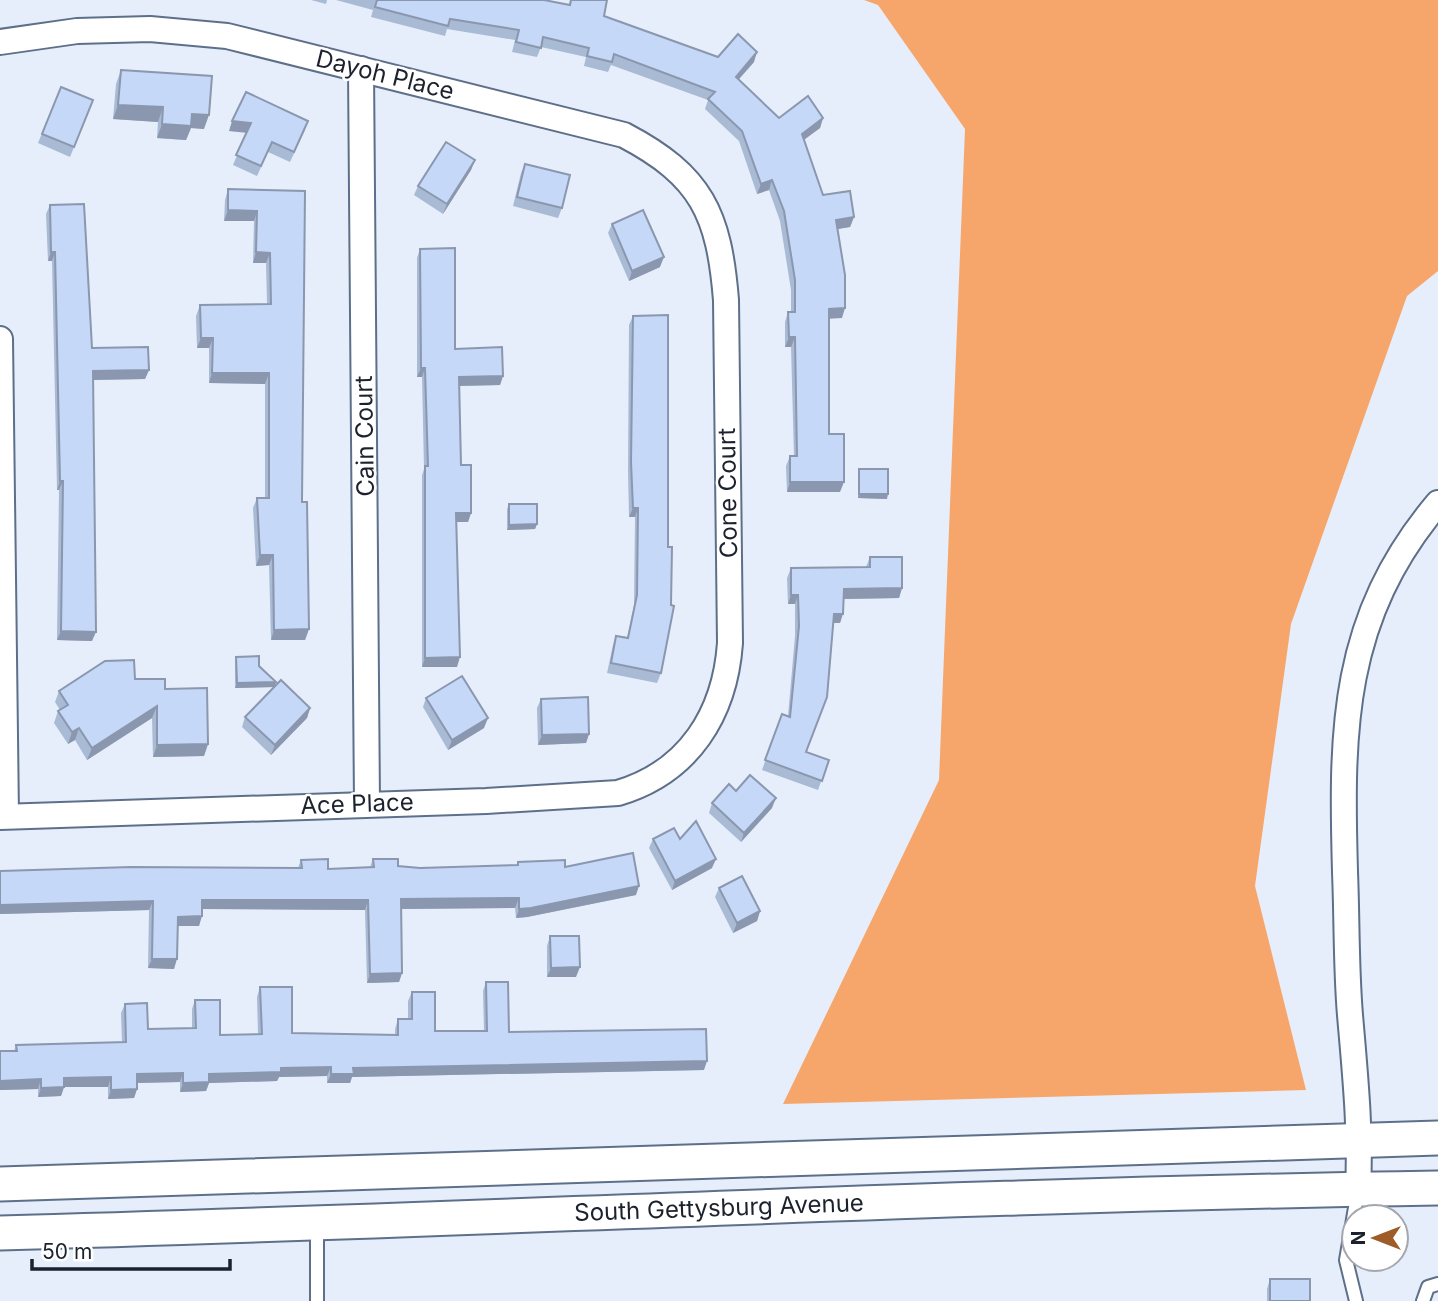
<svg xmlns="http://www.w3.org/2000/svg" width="1438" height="1301" font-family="Inter,sans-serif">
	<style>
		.forest { fill: #f7a66b }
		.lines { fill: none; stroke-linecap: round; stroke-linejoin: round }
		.service-casing { stroke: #5e6f8a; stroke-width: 16 }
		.minor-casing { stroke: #5e6f8a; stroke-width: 28 }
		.secondary-casing { stroke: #5e6f8a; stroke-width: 37 }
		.service { stroke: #fff; stroke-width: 12 }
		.minor { stroke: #fff; stroke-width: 24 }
		.secondary { stroke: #fff; stroke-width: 33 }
		.wall { fill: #a9bad5 }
		.shaded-wall { fill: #8a97ae }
		.building { fill: #c5d8f8; stroke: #8a97ae; stroke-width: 2 }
		.labels { text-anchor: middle; stroke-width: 5; stroke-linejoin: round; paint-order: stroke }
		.street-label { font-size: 24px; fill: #1b222d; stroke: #fff }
	</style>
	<rect width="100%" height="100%" fill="#e6eefb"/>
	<!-- forest -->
	<polygon class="forest" points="864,0 1438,0 1438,271 1407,296 1291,624 1255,886 1306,1090 783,1104 939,780 965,129 878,5"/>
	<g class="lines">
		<!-- service casing -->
		<g class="service-casing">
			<g id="service">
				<polyline points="317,1225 317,1301"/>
				<polyline points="1356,1301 1346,1260 1358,1190"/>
				<polyline points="1423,1301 1428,1287 1438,1284"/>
			</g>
		</g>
		<!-- minor casing -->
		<g class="minor-casing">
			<g id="minor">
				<path d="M0,42l77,-11 73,-2 77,7 397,99c78,41 95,79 102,165l4,343c-5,71 -41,129 -112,150l-132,8 -486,16"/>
				<polyline points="361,69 367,804"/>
				<polyline points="0,339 6,816"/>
				<path d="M1358,1190c3,-59 -3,-116 -8,-175 -4,-47 -3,-95 -5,-143 -4,-142 -4,-254 93,-369"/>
			</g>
		</g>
		<!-- secondary casing -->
		<g class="secondary-casing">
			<g id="secondary">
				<polyline points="0,1184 1438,1138"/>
				<path d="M0,1233c479,-13 958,-38 1438,-45"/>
			</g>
		</g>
		<!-- service -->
		<use href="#service" class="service"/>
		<!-- minor -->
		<use href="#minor" class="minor"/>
		<!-- secondary -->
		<use href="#secondary" class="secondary"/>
	</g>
	<!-- wall -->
	<g class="wall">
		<polygon points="311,0 327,0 326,4"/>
		<polygon points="336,0 544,0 569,5 570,0 607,0 604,16 718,57 754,62 738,80 779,118 823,118 820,128 804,140 823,195 854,217 850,227 837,229 842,318 829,318 829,434 840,492 787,492 786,466 790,456 794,456 791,347 785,347 785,322 788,312 791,312 791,290 780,221 769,190 757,194 739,141 705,109 708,100 611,65 608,72 584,66 586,57 541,47 537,57 512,52 515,40 447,29 445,36 371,17 373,10"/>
		<polygon points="121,70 204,129 191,128 186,140 157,138 158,122 113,119 116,84"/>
		<polygon points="61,87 93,100 70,157 38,143"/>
		<polygon points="305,130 290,162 268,152 257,176 233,165 247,132 229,131"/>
		<polygon points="475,160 471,170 443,214 414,195 418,186"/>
		<polygon points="525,164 562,208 558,218 513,206 521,173"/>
		<polygon points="228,189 305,191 302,502 309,629 305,640 271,640 269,565 256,566 253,508 257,498 265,498 265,384 209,383 209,348 197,348 196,316 200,305 267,304 266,263 253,263 254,221 224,221 225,200"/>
		<polygon points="50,205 92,348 149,370 145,379 93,380 92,641 57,640 59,490 57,490 52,261 48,261 46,214"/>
		<polygon points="612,224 660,267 629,281 608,233"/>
		<polygon points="420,249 455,349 503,376 500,385 459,386 461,465 471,513 468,522 457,522 457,667 422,667 422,475 424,469 422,377 417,377 417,258"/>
		<polygon points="633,316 661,673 657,683 607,673 613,645 616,636 627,638 634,605 635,517 629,517 628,471 629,325"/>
		<polygon points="859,469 887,499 858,498 858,474"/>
		<polygon points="509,504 537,524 535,529 507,530 507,509"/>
		<polygon points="870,557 902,588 899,598 844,599 840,623 833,623 807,752 829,760 818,790 762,770 782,714 788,716 795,636 795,604 788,604 787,578 791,568 866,567"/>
		<polygon points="236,657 259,666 275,686 310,708 307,718 271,755 242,727 245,717 274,687 235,688 235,662"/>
		<polygon points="135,679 165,689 208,744 204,756 153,757 152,718 87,760 75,740 68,744 54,723 58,711 60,710 55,702 59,691"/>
		<polygon points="426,698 484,728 448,750 423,707"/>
		<polygon points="541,699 589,734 586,743 538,745 537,708"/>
		<polygon points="736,791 772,808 741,842 709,813 712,803"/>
		<polygon points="653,839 680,839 712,868 672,890 649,848"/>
		<polygon points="373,859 398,866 420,868 516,865 518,862 565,867 636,895 527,917 516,918 515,908 401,909 402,973 399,982 367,983 365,910 202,909 199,926 178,926 174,969 148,968 149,910 0,914 298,868 301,860 328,869 370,867"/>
		<polygon points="719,888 760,911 757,921 733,933 715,897"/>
		<polygon points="550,936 576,977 547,977 547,946"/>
		<polygon points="486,982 509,1032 704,1070 352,1077 350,1083 327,1083 327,1076 279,1077 277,1081 209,1083 206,1091 180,1092 180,1082 137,1083 137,1089 134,1098 108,1099 108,1087 64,1087 61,1096 38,1097 38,1089 0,1090 0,1051 14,1051 16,1045 122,1042 121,1013 125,1004 148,1029 192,1028 192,1009 195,1000 220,1035 258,1034 257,997 260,987 292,1033 395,1035 395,1029 398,1019 408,1019 408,1001 412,992 435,1031 484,1031 483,991"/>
		<polygon points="1270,1279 1310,1301 1267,1301 1267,1289"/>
	</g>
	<!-- shaded-wall -->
	<g class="shaded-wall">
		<polygon points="757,52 754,62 732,87 736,77"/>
		<polygon points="118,105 163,107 158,122 113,119"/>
		<polygon points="192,114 209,115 204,129 191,128 186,140 157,138 162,124"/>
		<polygon points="823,118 820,128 798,144 802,134"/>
		<polygon points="232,121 251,123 248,133 229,131"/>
		<polygon points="475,160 471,170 443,214 447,204"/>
		<polygon points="772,180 769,190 757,194 761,184"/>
		<polygon points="228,210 257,211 254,221 224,221"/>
		<polygon points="854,217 850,227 832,230 836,220"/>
		<polygon points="51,252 55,252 52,261 48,261"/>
		<polygon points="256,252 270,253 266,263 253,263"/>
		<polygon points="664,257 660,267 629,281 632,271"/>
		<polygon points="845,308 842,318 825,319 829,309"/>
		<polygon points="789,337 795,337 791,347 785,347"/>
		<polygon points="201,338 213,338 209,348 197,348"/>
		<polygon points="421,368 425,368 422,377 417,377"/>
		<polygon points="149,370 145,379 90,380 93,371"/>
		<polygon points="212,373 269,373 265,384 209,383"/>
		<polygon points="503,376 500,385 455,386 459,377"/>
		<polygon points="60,481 63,481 59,490 57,490"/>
		<polygon points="790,482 844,482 840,492 787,492"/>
		<polygon points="859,494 888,494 887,499 858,498"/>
		<polygon points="633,508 638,508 635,517 629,517"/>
		<polygon points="456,513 471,513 468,522 453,522"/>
		<polygon points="537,524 535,529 507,530 509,525"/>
		<polygon points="260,555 273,555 269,565 256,566"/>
		<polygon points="902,588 899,598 841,599 844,589"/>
		<polygon points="791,595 798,595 795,604 788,604"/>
		<polygon points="834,614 843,614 840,623 830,623"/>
		<polygon points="309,629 305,640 271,640 274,630"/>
		<polygon points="61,631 96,632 92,641 57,640"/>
		<polygon points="460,657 457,667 422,667 425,658"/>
		<polygon points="276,682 275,687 235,688 237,683"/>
		<polygon points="157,706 152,718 87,760 92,748"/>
		<polygon points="310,708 307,718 271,755 275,745"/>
		<polygon points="488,718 484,728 448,750 452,740"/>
		<polygon points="79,728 75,740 68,744 72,732"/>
		<polygon points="589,734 586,743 538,745 542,735"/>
		<polygon points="208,744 204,756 153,757 157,745"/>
		<polygon points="776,798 772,808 741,842 744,833"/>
		<polygon points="716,859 712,868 672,890 675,881"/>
		<polygon points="639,886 636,895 527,917 516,918 519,909"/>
		<polygon points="519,898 515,908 397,909 401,899"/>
		<polygon points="202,900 368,900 365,910 198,909"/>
		<polygon points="153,901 149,910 0,914 0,905"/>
		<polygon points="760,911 757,921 733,933 737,923"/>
		<polygon points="202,916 199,926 175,926 178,917"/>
		<polygon points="152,959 177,959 174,969 148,968"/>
		<polygon points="580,967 576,977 547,977 551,968"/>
		<polygon points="402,973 399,982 367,983 370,974"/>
		<polygon points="707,1061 704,1070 352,1077 350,1083 327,1083 331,1074 353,1068"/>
		<polygon points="331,1067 327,1076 279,1077 277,1081 209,1083 206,1091 180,1092 183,1083 209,1074 281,1068"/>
		<polygon points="183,1073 180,1082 134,1083 137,1074"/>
		<polygon points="111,1077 108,1087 64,1087 61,1096 38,1097 41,1088 64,1078"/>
		<polygon points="41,1079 38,1089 0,1090 0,1081"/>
		<polygon points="137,1089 134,1098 108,1099 111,1090"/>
	</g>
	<!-- building -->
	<g class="building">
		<polygon points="377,0 544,0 570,5 571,0 607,0 604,16 718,57 738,34 757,52 736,77 779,118 808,96 823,118 802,134 823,195 850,191 854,217 836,220 845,275 845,308 829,309 829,434 844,434 844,482 790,482 790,456 797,456 795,337 789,337 788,312 795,312 795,280 784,211 772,180 761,184 742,131 708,99 715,92 614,54 612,62 587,56 589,48 543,37 541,48 516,42 519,30 450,19 448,26 375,7"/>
		<polygon points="121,70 212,76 209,115 192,114 191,126 162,124 163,107 118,105"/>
		<polygon points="61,87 93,100 74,147 42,134"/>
		<polygon points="246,92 308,121 294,152 272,142 261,166 236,155 251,123 232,121"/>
		<polygon points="446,142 475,160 447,204 418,186"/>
		<polygon points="525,164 570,175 562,208 517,197"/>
		<polygon points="228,189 305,191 302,502 307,502 309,629 274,630 273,555 260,555 257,498 269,498 269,373 212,373 213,338 201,338 200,305 271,304 270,253 256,252 257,211 228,210"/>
		<polygon points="84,204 92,348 148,347 149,370 93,371 96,632 61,631 63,481 60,481 55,252 51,252 50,205"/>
		<polygon points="643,210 664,257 632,271 612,224"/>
		<polygon points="455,248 455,349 502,347 503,376 459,377 461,465 471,465 471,513 456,513 460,657 425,658 425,466 428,466 425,368 421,368 420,249"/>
		<polygon points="668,315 668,547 672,547 671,605 674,606 661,673 611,663 616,636 628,638 637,595 638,508 633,508 631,462 633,316"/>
		<rect x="859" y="469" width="29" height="25"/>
		<polygon points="509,504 537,504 537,524 509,525"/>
		<polygon points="870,557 902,557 902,588 844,589 843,614 834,614 827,697 806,752 829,760 822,781 765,760 782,714 790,717 799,626 798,595 791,595 791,568 870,567"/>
		<polygon points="259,656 259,666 276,682 237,683 236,657"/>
		<polygon points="134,660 135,679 165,679 165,689 207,688 208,744 157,745 157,706 92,748 79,728 72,732 58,711 68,705 59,691 105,661"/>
		<polygon points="462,676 488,718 452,740 426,698"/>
		<polygon points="281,680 310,708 275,745 245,717"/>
		<polygon points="588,697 589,734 542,735 541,699"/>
		<polygon points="750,775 776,798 744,833 712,803 729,784 736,791"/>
		<polygon points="696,821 716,859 675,881 653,839 674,828 680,839"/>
		<polygon points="633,853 639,886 531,908 519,909 519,898 401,899 402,973 370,974 368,900 202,900 202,916 178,917 177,959 152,959 153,901 0,905 0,871 131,867 302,868 301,860 328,859 328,869 374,867 373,859 398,859 398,866 420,868 518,865 518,862 565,860 565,867"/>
		<polygon points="742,876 760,911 737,923 719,888"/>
		<polygon points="550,936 579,936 580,967 551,968"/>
		<polygon points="486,982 508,982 509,1032 706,1029 707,1061 353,1068 354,1074 331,1074 331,1067 281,1068 281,1072 209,1074 209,1082 183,1083 183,1073 137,1074 137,1089 111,1090 111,1077 64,1078 64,1087 41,1088 41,1079 0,1081 0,1051 17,1051 16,1045 126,1042 125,1004 147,1003 148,1029 196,1028 195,1000 220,1000 220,1035 262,1034 260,987 292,987 292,1033 398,1035 398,1019 412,1019 412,992 435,992 435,1031 487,1031"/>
		<rect x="1270" y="1279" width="40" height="22"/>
	</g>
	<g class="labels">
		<!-- street labels -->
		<g class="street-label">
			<text transform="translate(385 75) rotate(14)" y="8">Dayoh Place</text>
			<text transform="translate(365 436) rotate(-91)" y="8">Cain Court</text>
			<text transform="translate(728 493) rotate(-91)" y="8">Cone Court</text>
			<text transform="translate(357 804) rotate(-2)" y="8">Ace Place</text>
			<text transform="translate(719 1208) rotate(-2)" y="8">South Gettysburg Avenue</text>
		</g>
	</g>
	<!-- north arrow -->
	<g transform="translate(1375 1238) rotate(270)"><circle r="33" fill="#ffffff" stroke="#a4a7ab" stroke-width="2"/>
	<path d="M0-5L12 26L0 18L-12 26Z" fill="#9d5c28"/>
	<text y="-10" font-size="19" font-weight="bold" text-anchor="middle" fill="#1b222d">N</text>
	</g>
	<!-- scale -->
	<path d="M32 1259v10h198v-10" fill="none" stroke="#1b222d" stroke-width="3.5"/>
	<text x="42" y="1259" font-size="21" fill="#1b222d" stroke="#ffffff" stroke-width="5" paint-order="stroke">50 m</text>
</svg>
